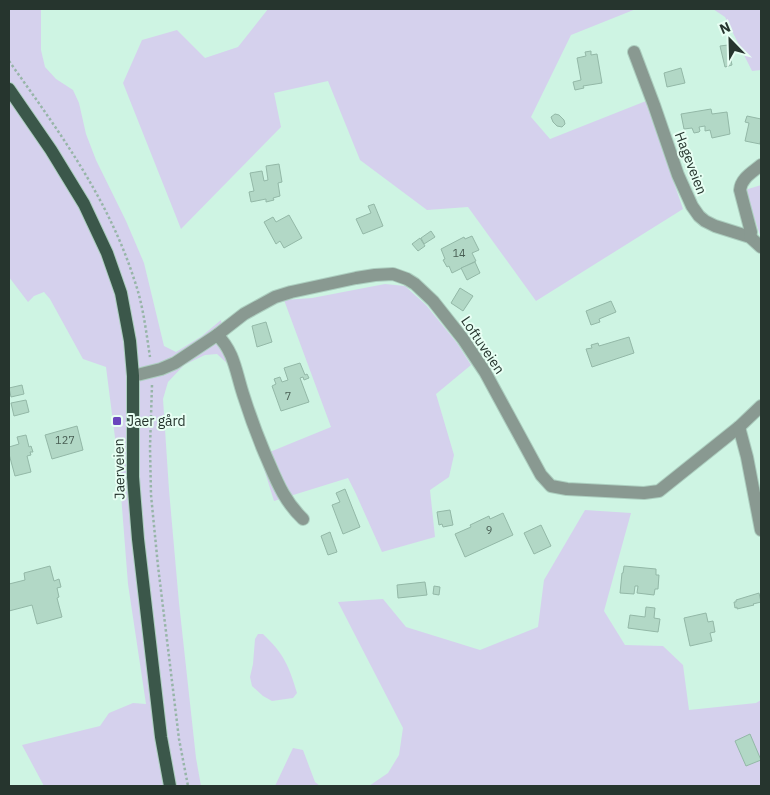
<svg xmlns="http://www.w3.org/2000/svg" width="770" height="795" font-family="'IBM Plex Sans',sans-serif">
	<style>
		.green { fill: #d5d1ed }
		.building { fill: #b2d8c6; stroke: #93b8a7 }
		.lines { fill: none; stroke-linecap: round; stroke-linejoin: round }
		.minor-casing { stroke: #accebf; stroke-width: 14 }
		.major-casing { stroke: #accebf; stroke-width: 14 }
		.path { stroke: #97b5a8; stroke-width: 2.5; stroke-dasharray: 2.5 2.5; stroke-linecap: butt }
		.minor { stroke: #899991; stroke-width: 12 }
		.major { stroke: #3b574a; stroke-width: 12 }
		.poi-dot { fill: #6a45bd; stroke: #e7fef3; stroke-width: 2 }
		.labels { text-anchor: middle; stroke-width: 4; stroke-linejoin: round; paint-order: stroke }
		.number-label { font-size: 11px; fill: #495e54 }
		.street-label { font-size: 14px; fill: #26352e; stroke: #e7fef3 }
		.poi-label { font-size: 14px; fill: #26352e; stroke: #e7fef3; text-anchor: start }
	</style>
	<rect width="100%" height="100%" fill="#cef4e3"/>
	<!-- green -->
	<g class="green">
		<polygon points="9,9 41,9 41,50 45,67 56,79 73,90 79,103 86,134 96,160 126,221 144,263 164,346 176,352 202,336 221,320 229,365 217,354 205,355 184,365 168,382 163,399 169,490 179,603 196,758 201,786 44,786 22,745 100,726 109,713 133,703 146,704 128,584 119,469 106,367 83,359 50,299 44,292 34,296 28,302 9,277"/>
		<polygon points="268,9 636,9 571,35 531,117 550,139 646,101 683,209 536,301 468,207 427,210 360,160 328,81 274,93 281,127 181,229 123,83 142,40 177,30 205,58 238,47"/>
		<polygon points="713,9 761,9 761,70 752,71 725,17"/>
		<polygon points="761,185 761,238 745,190"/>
		<polygon points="385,284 405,286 426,305 457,343 471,365 436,394 454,455 449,477 430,490 435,537 382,552 356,494 348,478 274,501 260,456 331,427 284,300 312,298"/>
		<polygon points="585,510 631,513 604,611 625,645 663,646 683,665 689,710 756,703 761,700 761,786 369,786 388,773 399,755 403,728 338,602 383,599 406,627 480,650 538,627 544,580"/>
		<path d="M258,634h5c21,20 26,32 34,59l-4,5 -21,3 -9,-5 -11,-10 -2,-9 3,-13 2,-25z"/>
		<polygon points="293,748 303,750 315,782 320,786 275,786"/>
	</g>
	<!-- building -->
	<g class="building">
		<polygon points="728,45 732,65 725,67 720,46"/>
		<polygon points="591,51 591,55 597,54 602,83 583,86 584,88 575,90 573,82 581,80 577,58 586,56 585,52"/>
		<polygon points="681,68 685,83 667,87 664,73"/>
		<polygon points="711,109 712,114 727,112 730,134 712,138 710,130 705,131 705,126 699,127 700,131 699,132 694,133 692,128 684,129 681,114"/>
		<polygon points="555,114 559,115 564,120 565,124 562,127 557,126 553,122 551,117"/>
		<polygon points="747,116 761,119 761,137 760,144 745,141 749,123 745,122"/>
		<polygon points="279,164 282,182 278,183 280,196 273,198 274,200 266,202 266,199 251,202 249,192 254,191 250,173 262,171 264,181 268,180 266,166"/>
		<polygon points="374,204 383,226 363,234 356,219 371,213 368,206"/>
		<polygon points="289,215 302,238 284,248 280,241 276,244 264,222 273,217 276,222"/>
		<polygon points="431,231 435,237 424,244 421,238"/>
		<polygon points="472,236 479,250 472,253 476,261 452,273 449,266 447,267 443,260 445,259 441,249 464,237 465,239"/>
		<polygon points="420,238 425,246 418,251 412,244"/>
		<polygon points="475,262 480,273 467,280 461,268"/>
		<polygon points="460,288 473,296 463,311 451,303"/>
		<polygon points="611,301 616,312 599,319 600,322 591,325 586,311"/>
		<polygon points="266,322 272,342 257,347 252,326"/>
		<polygon points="629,337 634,353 592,367 586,349 592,348 591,345 598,343 599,346"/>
		<polygon points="300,363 305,375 307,374 309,378 304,380 303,377 300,378 309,402 281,411 272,386 276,384 274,379 280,377 282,382 288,380 284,368"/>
		<polygon points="22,385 24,394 11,397 9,388"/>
		<polygon points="26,400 29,412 14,416 11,403"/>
		<polygon points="77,426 83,450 52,459 45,435"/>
		<polygon points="26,435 29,447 31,446 33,452 30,452 31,455 27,456 31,472 15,476 9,454 9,447 19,444 17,437"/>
		<polygon points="345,489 360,527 343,534 332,505 340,502 336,493"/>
		<polygon points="450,510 453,525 443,527 442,524 439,525 437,512"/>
		<polygon points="503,513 513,535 465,557 455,534 471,527 470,525 489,516 490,519"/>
		<polygon points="541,525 551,546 534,554 524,533"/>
		<polygon points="330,532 337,552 328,555 321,536"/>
		<polygon points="50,566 54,581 59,579 61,587 57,588 59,597 57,598 62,617 37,624 32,605 9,611 9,584 25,580 24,573"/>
		<polygon points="624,566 656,569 656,575 659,575 658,589 655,589 654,595 637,593 638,586 635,586 634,594 620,593 622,573 623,573"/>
		<polygon points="425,582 427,595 398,598 397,585"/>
		<polygon points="434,586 440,587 439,595 433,594"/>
		<polygon points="759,593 761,602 753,604 754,605 737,609 737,607 735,608 734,602 736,602 736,600"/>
		<polygon points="646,607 655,608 654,618 660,619 658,632 628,628 630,615 645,617"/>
		<polygon points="706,613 708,622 713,621 715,632 710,633 712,641 690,646 684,618"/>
		<polygon points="750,734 761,760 746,766 735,741"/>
	</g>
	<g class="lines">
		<!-- minor casing -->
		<g class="minor-casing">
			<g id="minor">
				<polyline points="634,52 654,105 678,175 692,206 699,216 705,221 715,226 750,237 761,247"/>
				<path d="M750,237l1,-5 -11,-42c1,-12 13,-18 21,-25"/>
				<path d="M217,335c18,17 19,39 27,62 6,19 13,38 21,57 11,25 18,46 38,65"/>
				<polyline points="133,376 161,369 175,363 217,335 244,314 275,297 291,292 356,278 375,275 393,274 407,279 415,284 433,301 463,339 485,372 541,475 551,486 567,489 644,493 659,491 739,427 761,406"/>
				<polyline points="739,427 747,457 761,530"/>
			</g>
		</g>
		<!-- major casing -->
		<g class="major-casing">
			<polyline id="major" points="9,89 51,150 84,204 107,253 121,293 130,341 133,376 133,477 138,539 161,737 170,786"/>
		</g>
		<!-- path -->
		<g class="path">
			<path d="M9,61c49,69 99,137 125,218 9,25 12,52 16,78"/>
			<polyline points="152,385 150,447 151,495 158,566 179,739 188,786"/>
		</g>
		<!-- minor -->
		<use href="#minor" class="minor"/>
		<!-- major -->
		<use href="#major" class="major"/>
	</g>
	<!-- markers -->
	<rect class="poi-dot" x="112" y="416" width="10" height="10" rx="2.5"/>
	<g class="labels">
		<!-- number labels -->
		<g class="number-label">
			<text x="459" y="257">14</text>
			<text x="288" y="400">7</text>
			<text x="65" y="444">127</text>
			<text x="489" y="534">9</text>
		</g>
		<!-- street labels -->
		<g class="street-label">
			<text transform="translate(691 163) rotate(69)" y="5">Hageveien</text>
			<text transform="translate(483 345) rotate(56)" y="5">Loftuveien</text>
			<text transform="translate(119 469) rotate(-91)" y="5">Jaerveien</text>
		</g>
		<!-- poi labels -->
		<g class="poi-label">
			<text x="127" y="426">Jaer gård</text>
		</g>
	</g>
	<!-- border -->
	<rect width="770" height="795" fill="none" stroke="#26352e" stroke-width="20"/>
	<!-- north arrow -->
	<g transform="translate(730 40) rotate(337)" stroke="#e7fef3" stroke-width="4" paint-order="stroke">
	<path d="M0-4L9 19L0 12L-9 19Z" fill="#26352e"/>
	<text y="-8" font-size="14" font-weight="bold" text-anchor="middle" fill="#26352e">N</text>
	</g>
</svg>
